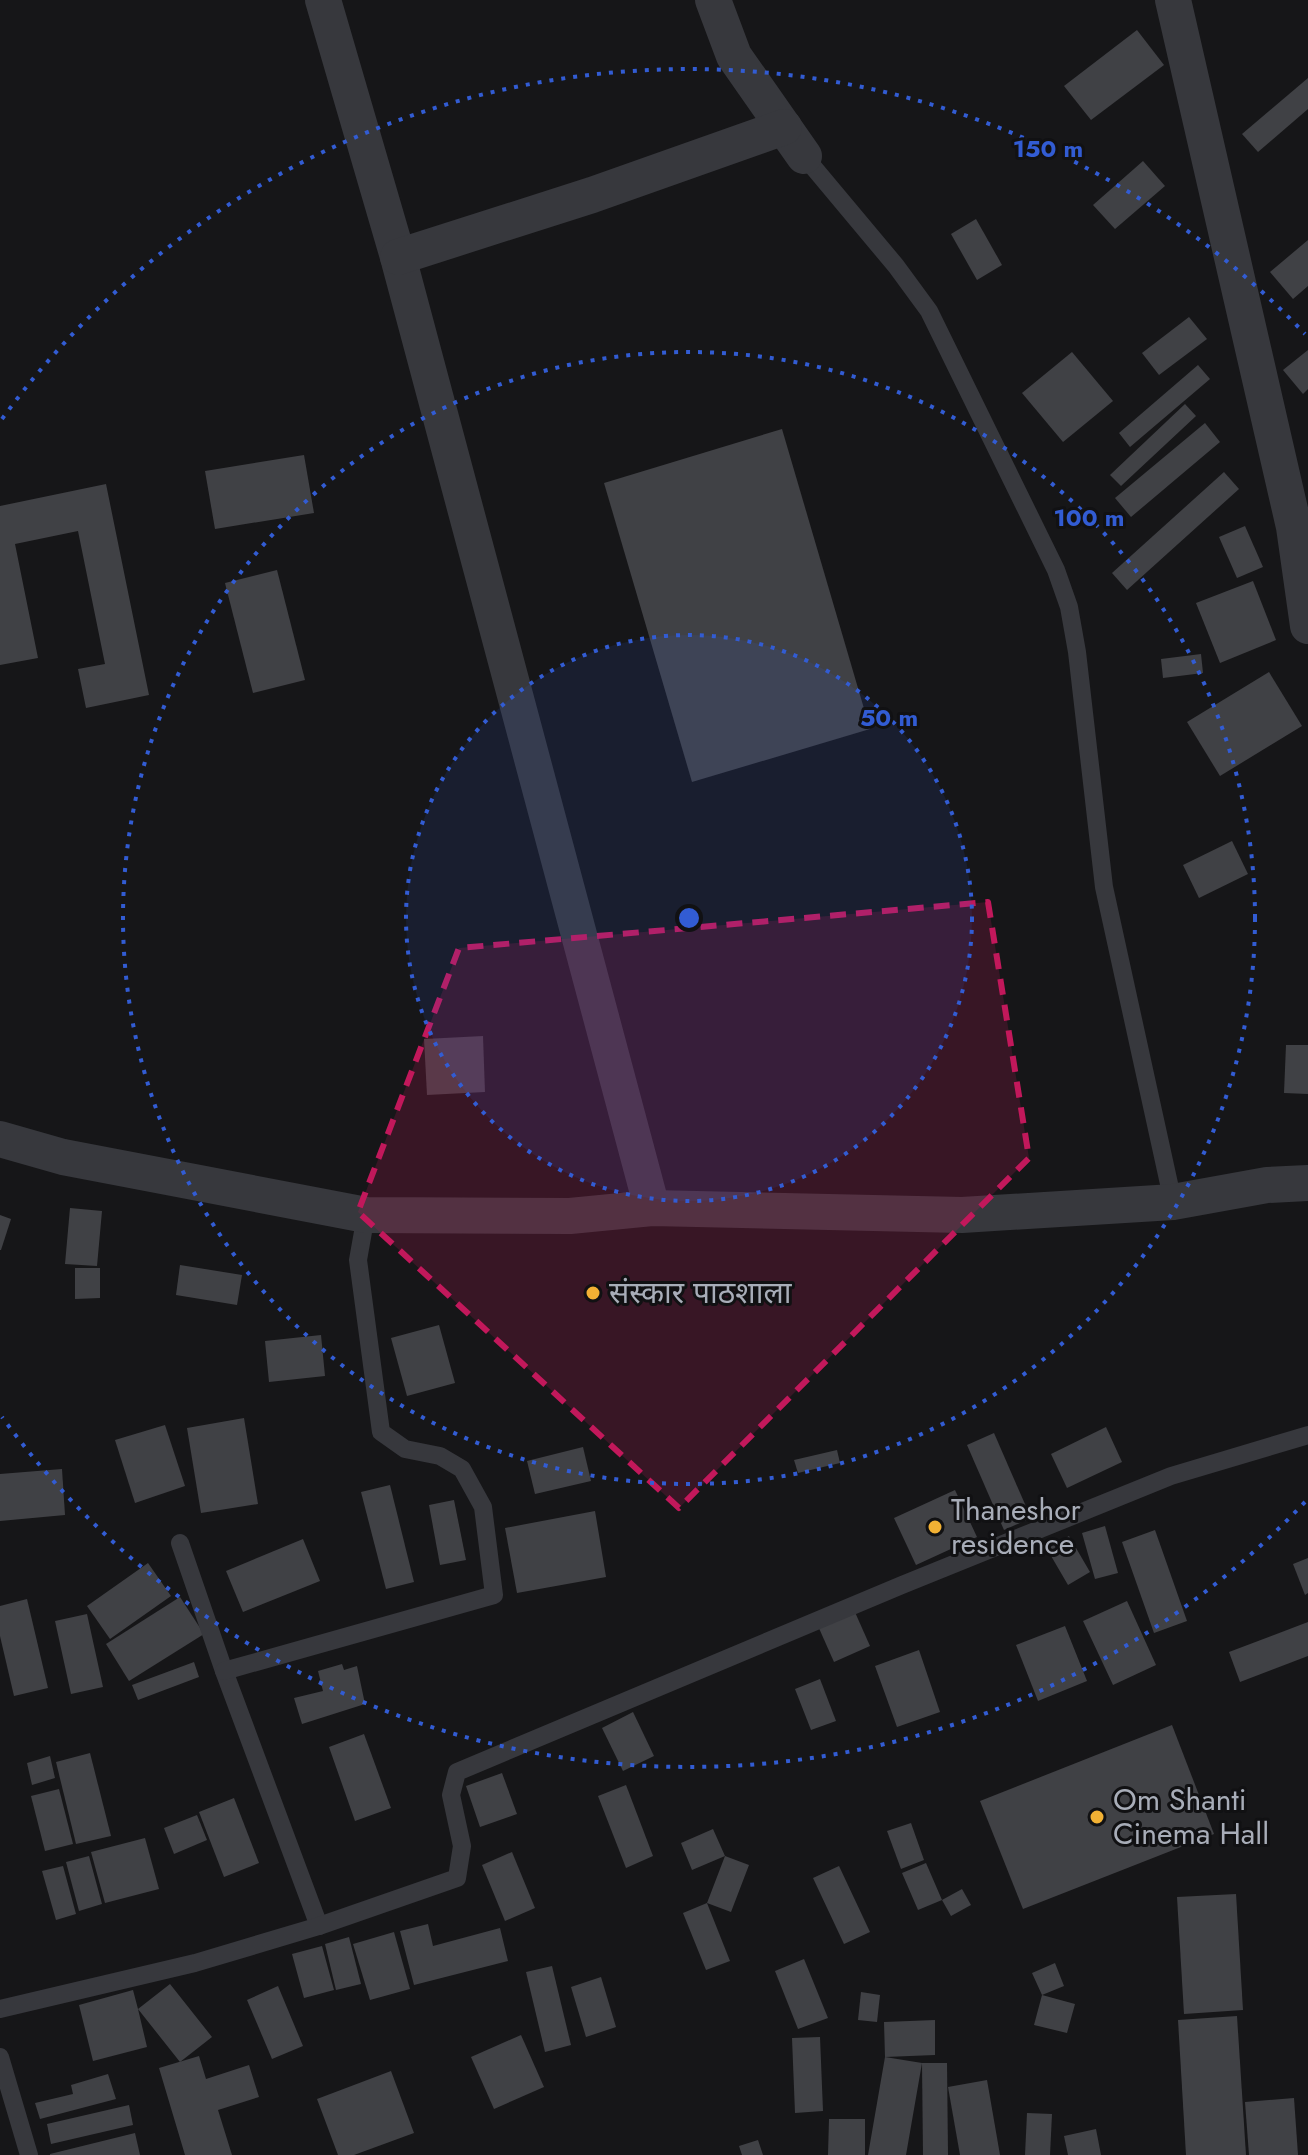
<svg xmlns="http://www.w3.org/2000/svg" width="1308" height="2155" font-family="Jost,'Noto Sans Devanagari',sans-serif">
	<style>
		.building { fill: #404145 }
		.lines { fill: none; stroke-linecap: round; stroke-linejoin: round }
		.lane { stroke: #37383d; stroke-width: 18 }
		.street { stroke: #37383d; stroke-width: 36 }
		.marked { fill: #c2185b; fill-opacity: 0.2; stroke: #c2185b; stroke-width: 6; stroke-dasharray: 16 10; stroke-linejoin: round }
		.ring { fill: none; stroke: #325cd3; stroke-width: 4; stroke-dasharray: 4 8 }
		.poi-dot { fill: #f2b134; stroke: #111113; stroke-width: 3 }
		.labels { text-anchor: middle; stroke-width: 6; stroke-linejoin: round; paint-order: stroke }
		.poi-label { font-size: 30px; fill: #a8adb8; stroke: #111113; text-anchor: start }
		.centre { fill: #325cd3; stroke: #111113; stroke-width: 4 }
		.ring-label { font-size: 24px; text-anchor: middle; font-weight: bold; fill: #325cd3; stroke: #111113; stroke-width: 6; stroke-linejoin: round; paint-order: stroke }
	</style>
	<rect width="100%" height="100%" fill="#161618"/>
	<!-- building -->
	<g class="building">
		<polygon points="1137,30 1164,65 1091,120 1064,86"/>
		<polygon points="1308,78 1308,109 1258,152 1242,134"/>
		<polygon points="1143,161 1165,186 1115,229 1093,205"/>
		<polygon points="976,219 1002,265 977,280 951,234"/>
		<polygon points="1308,240 1308,286 1293,299 1270,272"/>
		<polygon points="1189,317 1207,339 1159,375 1142,353"/>
		<polygon points="1308,350 1308,389 1303,394 1283,370"/>
		<polygon points="1072,352 1113,401 1063,442 1022,393"/>
		<polygon points="1198,365 1210,379 1130,447 1119,433"/>
		<polygon points="1185,404 1196,416 1121,486 1110,475"/>
		<polygon points="1205,423 1220,442 1131,517 1115,498"/>
		<polygon points="782,429 870,729 692,782 604,483"/>
		<polygon points="304,455 314,513 215,529 205,471"/>
		<polygon points="1224,472 1239,489 1127,590 1112,573"/>
		<polygon points="106,484 149,695 86,708 78,669 105,664 78,531 15,544 38,658 0,665 0,506"/>
		<polygon points="1245,526 1263,567 1237,578 1219,537"/>
		<polygon points="277,570 305,680 253,693 225,583"/>
		<polygon points="1253,581 1276,640 1220,663 1196,603"/>
		<polygon points="1201,654 1203,673 1163,678 1161,659"/>
		<polygon points="1269,672 1302,726 1220,776 1187,722"/>
		<polygon points="1232,841 1248,874 1199,898 1183,865"/>
		<polygon points="483,1036 485,1092 427,1095 424,1039"/>
		<polygon points="1286,1045 1308,1045 1308,1094 1284,1093"/>
		<polygon points="70,1208 102,1211 97,1266 65,1264"/>
		<polygon points="0,1215 11,1219 1,1250 0,1250"/>
		<polygon points="180,1265 242,1275 237,1305 176,1295"/>
		<polygon points="75,1268 100,1268 100,1298 75,1299"/>
		<polygon points="439,1325 455,1383 407,1396 391,1338"/>
		<polygon points="321,1335 325,1376 269,1382 265,1341"/>
		<polygon points="244,1418 258,1504 201,1513 187,1428"/>
		<polygon points="165,1425 185,1486 135,1503 115,1440"/>
		<polygon points="1106,1427 1122,1462 1067,1488 1051,1454"/>
		<polygon points="994,1433 1031,1518 1004,1530 967,1445"/>
		<polygon points="583,1447 591,1481 535,1494 527,1461"/>
		<polygon points="837,1450 840,1463 798,1473 794,1460"/>
		<polygon points="62,1469 65,1515 0,1521 0,1474"/>
		<polygon points="390,1485 414,1582 386,1589 361,1492"/>
		<polygon points="955,1490 977,1537 916,1565 894,1518"/>
		<polygon points="454,1500 466,1560 440,1565 429,1505"/>
		<polygon points="595,1511 606,1577 517,1593 505,1528"/>
		<polygon points="1105,1526 1118,1573 1095,1579 1082,1533"/>
		<polygon points="1155,1530 1187,1621 1154,1633 1122,1542"/>
		<polygon points="1069,1536 1090,1572 1068,1585 1047,1549"/>
		<polygon points="303,1539 320,1581 243,1612 226,1571"/>
		<polygon points="1308,1558 1308,1593 1305,1595 1293,1564"/>
		<polygon points="148,1563 171,1596 110,1639 87,1606"/>
		<polygon points="180,1597 204,1634 129,1681 106,1644"/>
		<polygon points="27,1599 48,1688 14,1696 0,1636 0,1606"/>
		<polygon points="1127,1601 1156,1665 1113,1685 1083,1621"/>
		<polygon points="854,1610 870,1646 834,1662 818,1626"/>
		<polygon points="87,1614 103,1687 71,1694 55,1621"/>
		<polygon points="1308,1622 1308,1656 1240,1682 1229,1652"/>
		<polygon points="1065,1626 1087,1681 1038,1701 1016,1645"/>
		<polygon points="919,1650 940,1712 897,1727 875,1666"/>
		<polygon points="194,1662 199,1677 138,1700 132,1685"/>
		<polygon points="342,1664 344,1670 357,1666 365,1704 302,1724 294,1698 323,1691 318,1671"/>
		<polygon points="820,1679 836,1721 811,1730 795,1689"/>
		<polygon points="633,1712 654,1756 623,1771 602,1728"/>
		<polygon points="1172,1725 1214,1834 1023,1909 980,1801"/>
		<polygon points="364,1734 391,1808 355,1821 329,1747"/>
		<polygon points="90,1753 111,1836 76,1844 56,1762"/>
		<polygon points="50,1756 55,1778 32,1785 27,1763"/>
		<polygon points="502,1773 517,1814 480,1827 466,1786"/>
		<polygon points="626,1785 653,1856 626,1868 598,1796"/>
		<polygon points="59,1789 73,1844 45,1851 31,1796"/>
		<polygon points="234,1798 259,1863 224,1877 199,1812"/>
		<polygon points="197,1815 207,1840 174,1854 164,1828"/>
		<polygon points="911,1823 924,1860 901,1869 887,1831"/>
		<polygon points="713,1829 725,1856 749,1865 731,1912 707,1903 725,1856 692,1870 681,1843"/>
		<polygon points="145,1838 159,1889 105,1903 91,1852"/>
		<polygon points="512,1852 535,1908 505,1921 482,1865"/>
		<polygon points="89,1856 102,1904 79,1911 66,1862"/>
		<polygon points="926,1863 942,1900 962,1889 971,1905 951,1916 942,1900 918,1910 902,1873"/>
		<polygon points="63,1866 76,1914 56,1920 42,1871"/>
		<polygon points="839,1866 870,1932 844,1944 813,1878"/>
		<polygon points="1236,1894 1243,2010 1184,2014 1177,1897"/>
		<polygon points="707,1903 730,1961 706,1970 683,1913"/>
		<polygon points="428,1924 433,1946 500,1928 508,1961 414,1985 400,1931"/>
		<polygon points="394,1932 410,1989 370,2000 353,1944"/>
		<polygon points="349,1937 361,1984 336,1990 325,1944"/>
		<polygon points="322,1946 334,1990 304,1998 292,1954"/>
		<polygon points="804,1959 828,2018 798,2029 775,1971"/>
		<polygon points="1055,1963 1064,1986 1042,1995 1075,2004 1067,2033 1034,2025 1042,1995 1032,1973"/>
		<polygon points="552,1966 571,2045 545,2052 526,1972"/>
		<polygon points="601,1977 616,2027 586,2037 571,1987"/>
		<polygon points="170,1984 212,2037 180,2062 138,2009 147,2047 93,2061 79,2005 133,1990 138,2009"/>
		<polygon points="278,1986 303,2046 272,2059 247,2000"/>
		<polygon points="861,1992 880,1995 877,2022 858,2020"/>
		<polygon points="1237,2016 1246,2155 1186,2155 1178,2020"/>
		<polygon points="935,2020 935,2055 885,2057 922,2063 906,2155 868,2155 885,2057 884,2022"/>
		<polygon points="521,2035 544,2087 494,2109 471,2057"/>
		<polygon points="820,2037 823,2111 795,2113 792,2038"/>
		<polygon points="199,2056 206,2079 249,2065 259,2097 218,2110 232,2155 185,2155 159,2068"/>
		<polygon points="922,2063 947,2063 948,2155 923,2155"/>
		<polygon points="391,2071 414,2133 354,2155 338,2155 317,2099"/>
		<polygon points="108,2074 116,2099 40,2119 35,2103 73,2094 71,2085"/>
		<polygon points="987,2080 1000,2155 960,2155 948,2087"/>
		<polygon points="1294,2098 1298,2155 1249,2155 1245,2102"/>
		<polygon points="129,2105 133,2125 51,2144 47,2124"/>
		<polygon points="1027,2113 1052,2114 1050,2155 1025,2155"/>
		<polygon points="829,2119 865,2119 865,2155 828,2155"/>
		<polygon points="1096,2129 1101,2155 1068,2155 1064,2136"/>
		<polygon points="135,2133 140,2155 50,2155 50,2154"/>
		<polygon points="758,2140 763,2155 742,2155 739,2146"/>
	</g>
	<g class="lines">
		<!-- lane -->
		<g class="lane">
			<polyline points="804,156 896,266 929,311 1056,570 1069,607 1077,652 1104,887 1173,1202"/>
			<polyline points="180,1543 224,1671 319,1926"/>
			<polyline points="224,1671 494,1595 483,1507 462,1469 440,1456 405,1449 381,1432 358,1260 366,1215"/>
			<polyline points="0,2009 195,1963 319,1926 457,1878 462,1846 451,1795 457,1772 902,1585 1171,1476 1308,1435"/>
			<polyline points="0,2057 29,2155"/>
		</g>
		<!-- street -->
		<g class="street">
			<polyline points="323,0 398,257 652,1208"/>
			<polyline points="713,0 734,56 804,156"/>
			<polyline points="1173,0 1294,527 1308,626"/>
			<polyline points="398,257 592,195 784,127"/>
			<polyline points="0,1139 63,1157 366,1215 570,1216 652,1208 962,1215 1173,1202 1267,1185 1308,1183"/>
		</g>
	</g>
	<!-- marked area -->
	<path class="marked" d="M988,902l41,256 -350,350 -321,-296 101,-264z"/>
	<!-- distance rings -->
	<circle cx="689" cy="918" r="283" fill="#325cd3" fill-opacity=".12"/>
	<g class="ring">
		<circle cx="689" cy="918" r="283"/>
		<circle cx="689" cy="918" r="566"/>
		<path d="M1305 1502A849 849 0 0 1 2 1417M2 419A849 849 0 0 1 1305 334"/>
	</g>
	<!-- markers -->
	<g class="poi-dot">
		<circle cx="593" cy="1293" r="8"/>
		<circle cx="935" cy="1527" r="8"/>
		<circle cx="1097" cy="1817" r="8"/>
	</g>
	<g class="labels">
		<!-- poi labels -->
		<g class="poi-label">
			<text x="609" y="1303">संस्कार पाठशाला</text>
			<text x="951" y="1520">Thaneshor<tspan x="951" dy="34">residence</tspan></text>
			<text x="1113" y="1810">Om Shanti<tspan x="1113" dy="34">Cinema Hall</tspan></text>
		</g>
	</g>
	<circle cx="689" cy="918" r="12" class="centre"/>
	<g class="ring-label">
		<text x="1048" y="157">150 m</text>
		<text x="1089" y="526">100 m</text>
		<text x="889" y="726">50 m</text>
	</g>
</svg>
